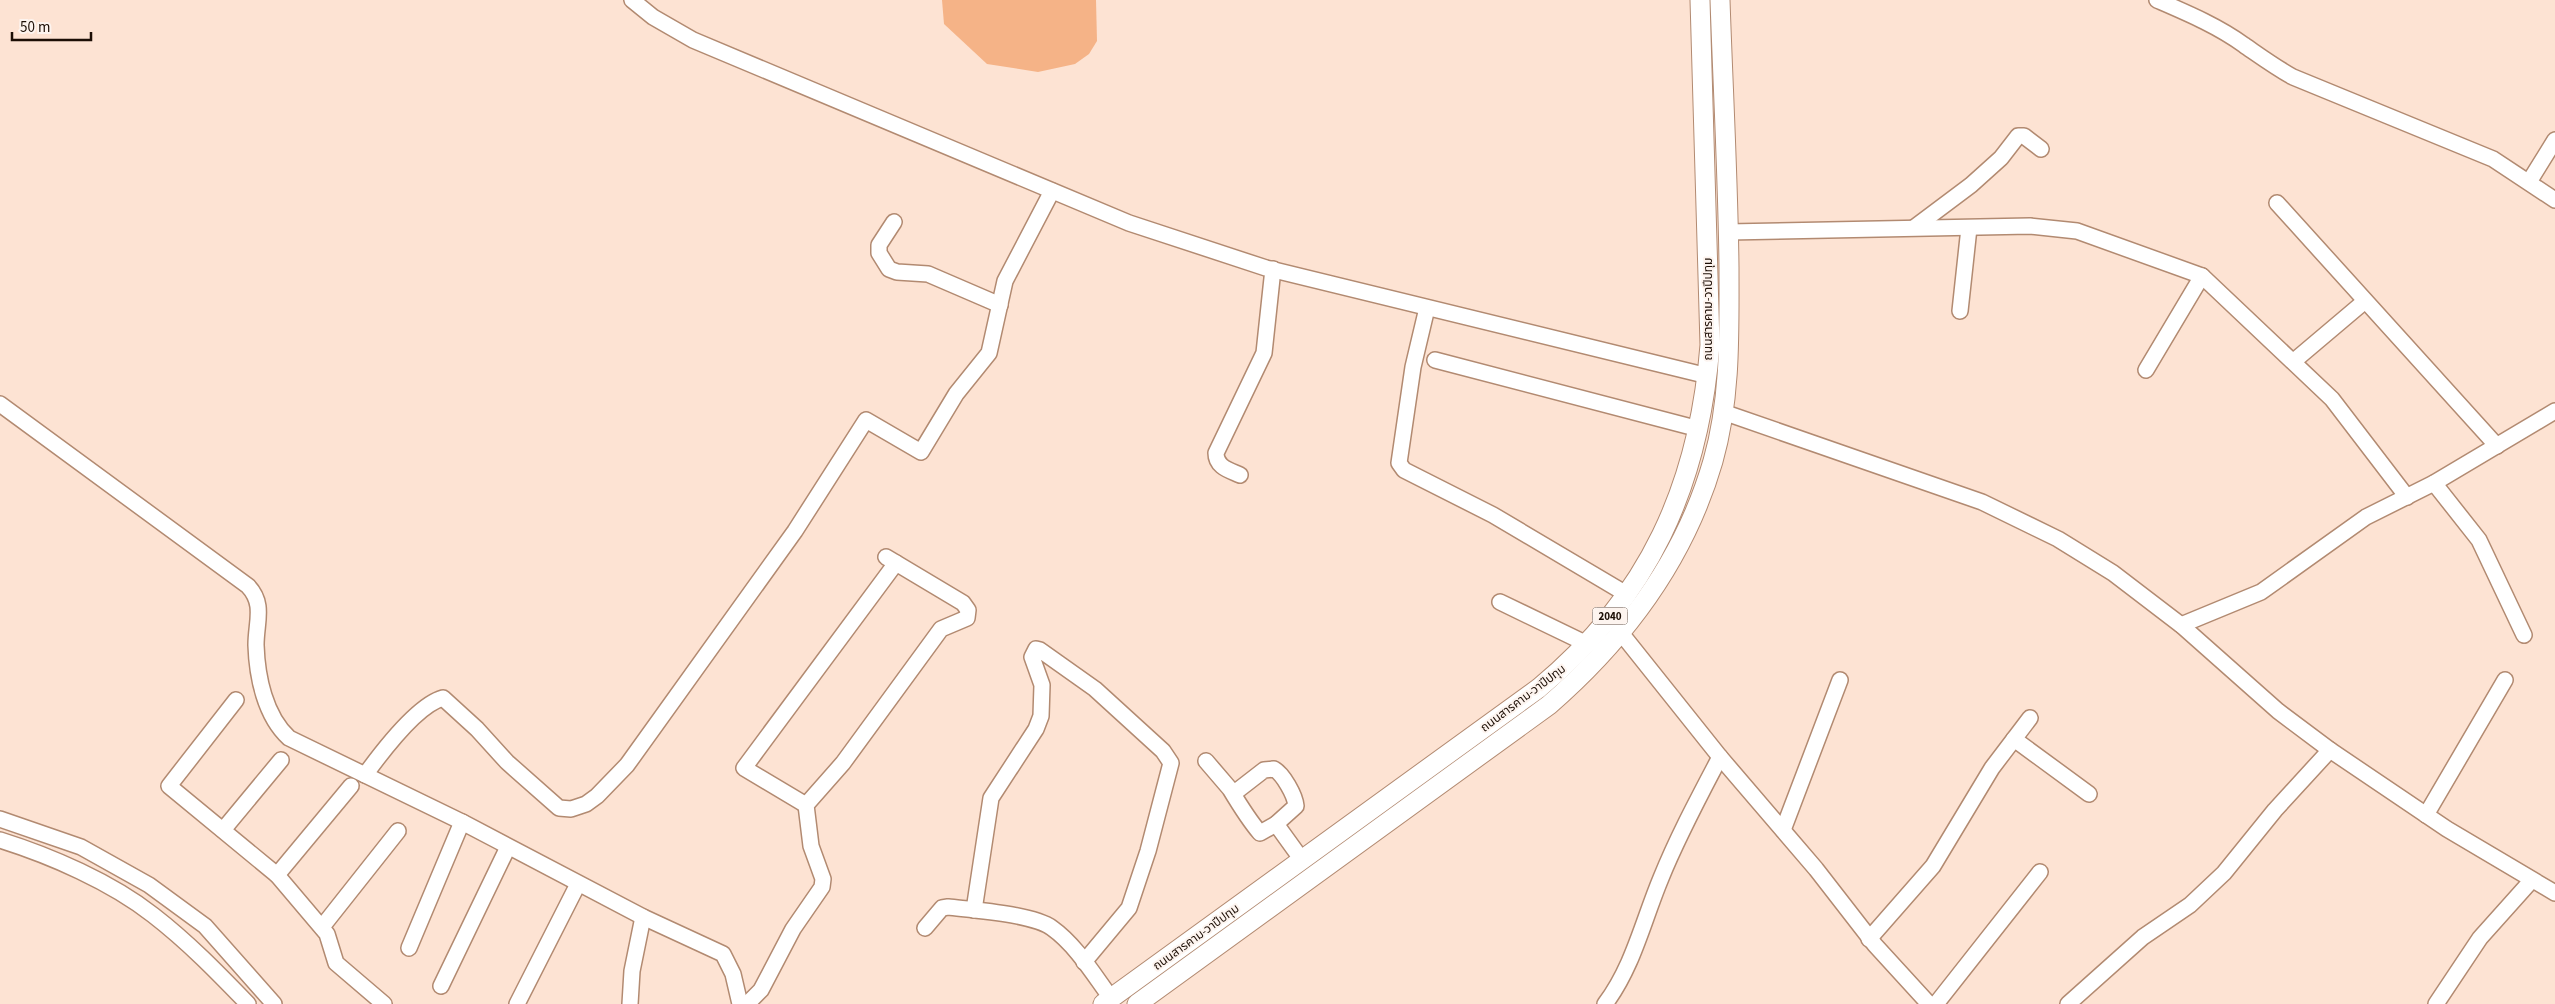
<svg xmlns="http://www.w3.org/2000/svg" width="2555" height="1004" font-family="'Source Sans 3','Noto Sans Thai',sans-serif">
	<style>
		.green { fill: #f5b387 }
		.lines { fill: none; stroke-linecap: round; stroke-linejoin: round }
		.minor-casing { stroke: #b28a71; stroke-width: 18 }
		.major-casing { stroke: #b28a71; stroke-width: 21 }
		.minor { stroke: #fff; stroke-width: 15 }
		.major { stroke: #fff; stroke-width: 19 }
		.labels { text-anchor: middle; stroke-width: 4; stroke-linejoin: round; paint-order: stroke }
		.shield { fill: #fdf4ef; stroke: #60534b; stroke-width: 1 }
		.shield-label { font-size: 11px; font-weight: bold; fill: #1c0e05 }
		.street-label { font-size: 12px; fill: #1c0e05; stroke: #fdf4ef }
	</style>
	<rect width="100%" height="100%" fill="#fde3d3"/>
	<!-- green -->
	<polygon class="green" points="942,0 1096,0 1097,41 1089,54 1075,64 1038,72 987,64 944,24"/>
	<g class="lines">
		<!-- minor casing -->
		<g class="minor-casing">
			<g id="minor">
				<polyline points="632,0 653,17 693,40 1129,223 1266,268 1708,376"/>
				<path d="M2157,0c30,13 61,26 87,45 16,11 31,22 49,32l200,82 62,41"/>
				<polyline points="2529,182 2555,140"/>
				<polyline points="2277,203 2497,446"/>
				<polyline points="894,222 879,245 879,253 889,269 897,272 928,274 1000,305"/>
				<polyline points="1915,227 1971,185 2001,158 2018,136 2024,136 2041,149"/>
				<polyline points="1728,232 2030,226 2077,231 2202,276 2332,399 2407,497"/>
				<polyline points="1427,308 1413,367 1399,463 1404,470 1493,515 1628,595"/>
				<polyline points="1960,311 1969,228"/>
				<polyline points="1435,360 1699,429"/>
				<polyline points="2294,361 2365,301"/>
				<polyline points="2146,370 2202,276"/>
				<path d="M0,404l248,182c17,18 8,36 8,59 1,32 9,71 33,93l173,84 181,95 80,37 10,20 7,30"/>
				<polyline points="1723,412 1982,502 2058,539 2113,573 2181,625 2278,711 2330,750 2447,829 2555,893"/>
				<path d="M1240,475c-11,-5 -24,-8 -24,-22l48,-100 9,-84"/>
				<polyline points="2434,483 2479,540 2524,635"/>
				<polyline points="1500,602 1587,644"/>
				<polyline points="2181,625 2261,592 2366,517 2434,483 2555,411"/>
				<polyline points="1621,633 1720,757 1816,869 1875,945 1929,1004"/>
				<polyline points="236,700 169,786 277,875 327,934 336,963 384,1004"/>
				<polyline points="2014,739 2089,794"/>
				<path d="M1206,761l24,28c9,15 18,30 30,44l16,-9 20,-18c-1,-11 -13,-32 -22,-37l-10,1 -31,24"/>
				<path d="M365,775c16,-22 52,-70 78,-77l34,31 30,33 52,46 12,1 15,-5 11,-8 30,-31 168,-234 71,-111 55,32 35,-58 33,-41 16,-72 47,-90"/>
				<polyline points="806,805 744,768 896,563"/>
				<polyline points="2426,815 2505,680"/>
				<polyline points="0,819 81,847 149,885 205,926 274,1004"/>
				<polyline points="1276,824 1302,860"/>
				<polyline points="223,830 281,760"/>
				<polyline points="1783,830 1840,680"/>
				<path d="M0,840c51,16 111,42 153,75 35,27 65,58 95,89"/>
				<polyline points="277,875 351,786"/>
				<polyline points="974,910 991,798 1036,729 1041,716 1042,685 1032,657 1036,649 1040,650 1095,689 1163,751 1171,763 1148,851 1129,908 1084,962"/>
				<polyline points="322,927 398,831"/>
				<path d="M925,928l17,-20 6,-1c25,3 85,7 104,21 24,17 42,47 59,70"/>
				<polyline points="1869,939 1933,866 1992,768 2030,718"/>
				<polyline points="409,948 462,822"/>
				<polyline points="441,986 508,847"/>
				<polyline points="517,1004 578,884"/>
				<polyline points="630,1004 632,971 643,917"/>
				<polyline points="747,1004 761,990 793,929 822,887 823,879 811,846 806,805 843,763 941,629 967,618 968,610 963,603 886,557"/>
				<path d="M1605,1004c28,-37 38,-83 56,-126 17,-42 38,-81 59,-121"/>
				<polyline points="1936,1004 2040,872"/>
				<polyline points="2068,1004 2143,937 2190,905 2224,873 2275,810 2330,750"/>
				<polyline points="2436,1004 2480,938 2531,881"/>
			</g>
		</g>
		<!-- major casing -->
		<g class="major-casing">
			<g id="major">
				<path d="M1103,1004l436,-316c110,-91 160,-203 171,-343l-10,-345"/>
				<path d="M1137,1004l412,-299c76,-66 136,-147 164,-244 18,-63 16,-129 16,-194 -1,-89 -6,-178 -9,-267"/>
			</g>
		</g>
		<!-- minor -->
		<use href="#minor" class="minor"/>
		<!-- major -->
		<use href="#major" class="major"/>
	</g>
	<g class="labels">
		<!-- shield labels -->
		<rect class="shield" x="1592.5" y="607.5" width="35" height="17" rx="4"/>
		<g class="shield-label">
			<text x="1610" y="620">2040</text>
		</g>
		<!-- street labels -->
		<g class="street-label">
			<text transform="translate(1708 309) rotate(-90)" y="4">ถนนสารคาม-วาปีปทุม</text>
			<text transform="translate(1523 698) rotate(-37)" y="4">ถนนสารคาม-วาปีปทุม</text>
			<text transform="translate(1196 937) rotate(-36)" y="4">ถนนสารคาม-วาปีปทุม</text>
		</g>
	</g>
	<!-- scale -->
	<path d="M12 32v8h79v-8" fill="none" stroke="#1c0e05" stroke-width="2.5"/>
	<text x="20" y="32" font-size="15" fill="#1c0e05" stroke="#fdf4ef" stroke-width="4" paint-order="stroke">50 m</text>
</svg>
